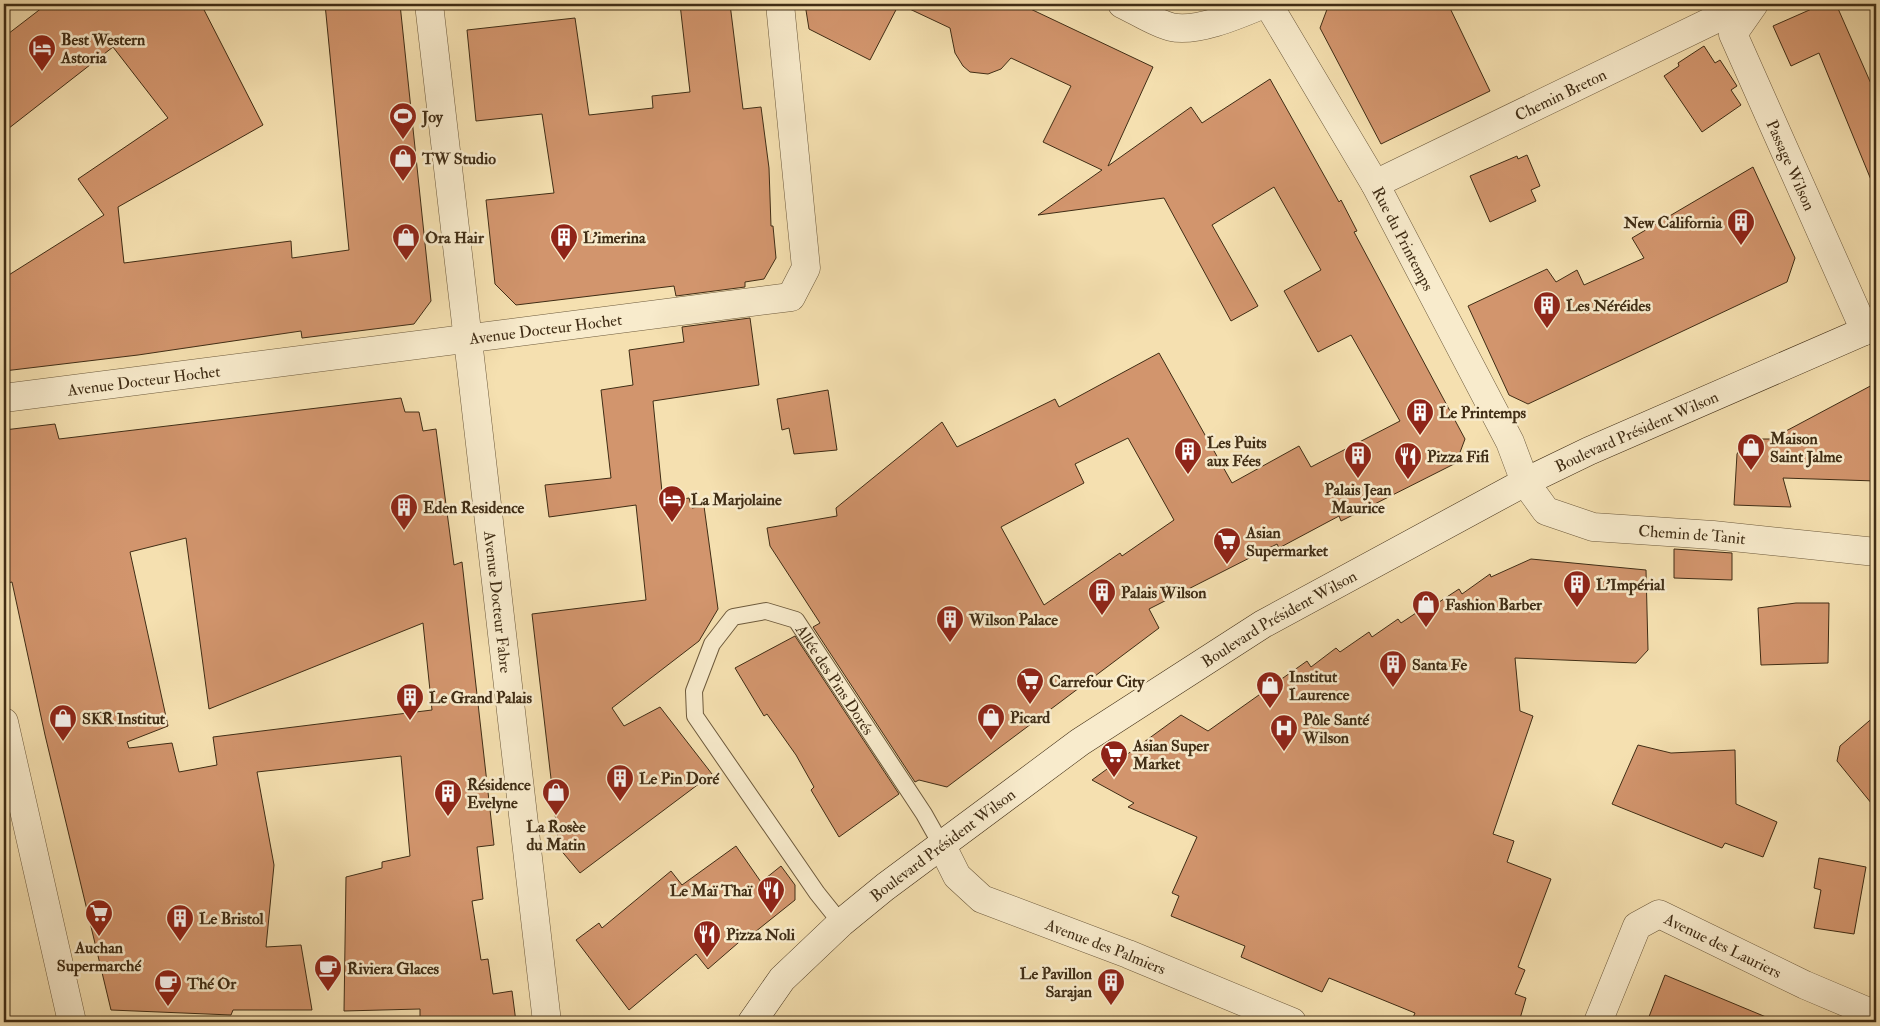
<svg xmlns="http://www.w3.org/2000/svg" width="1880" height="1026" font-family="'IM FELL Double Pica',serif">
	<style>
		.building { fill: #d2956d; stroke: #402d15; fill-rule: evenodd }
		.lines { fill: none; stroke-linecap: round; stroke-linejoin: round }
		.lane-casing { stroke: #6d5a3c; stroke-width: 18 }
		.street-casing { stroke: #6d5a3c; stroke-width: 29 }
		.secondary-casing { stroke: #402d15; stroke-width: 29 }
		.lane { stroke: #f8ebcc; stroke-width: 16 }
		.street { stroke: #f8ebcc; stroke-width: 28 }
		.secondary { stroke: #f8ebcc; stroke-width: 28 }
		.labels { text-anchor: middle; stroke-width: 5; stroke-linejoin: round; paint-order: stroke }
		.poi-label { font-size: 16px; font-weight: bold; fill: #402d15; stroke: #f8ebcc; text-anchor: start }
		.street-label { font-size: 16px; fill: #402d15; stroke: #f8ebcc }
	</style>
	<rect width="100%" height="100%" fill="#f5e0b0"/>
	<filter id="stains"><feTurbulence type="fractalNoise" baseFrequency=".004" numOctaves="4"/><feColorMatrix values="0 0 0 0 .2 0 0 0 0 .09 0 0 0 0 .02 0 0 0 .5 -.17"/></filter>
	<radialGradient id="worn" r=".72"><stop offset=".6" stop-color="#630" stop-opacity="0"/><stop offset="1" stop-color="#630" stop-opacity=".3"/></radialGradient>
	<!-- building -->
	<g class="building">
		<polygon points="47,4 201,4 263,125 118,207 124,263 291,241 292,258 349,250 325,4 400,4 431,301 414,324 302,338 301,331 138,355 4,371 4,278 104,215 78,179 168,118 113,47 4,132 4,37"/>
		<polygon points="680,4 730,4 743,109 761,107 769,168 771,226 773,226 776,258 764,279 745,282 745,287 676,296 674,286 516,305 495,284 486,200 554,193 542,114 476,121 467,30 575,18 589,115 653,108 652,96 690,92"/>
		<path d="M805,4h215l133,63 -45,99 83,-59 11,16 68,-44 69,123 2,-2 16,31 -3,1 111,207 -9,24 -115,58 -2,-5 -60,32 -2,-4 -128,65 10,19 -212,159 -28,-7 -4,2 -102,-155 7,-4 -50,-77 -3,-18 70,-12 -1,-8 106,-86 15,25 98,-48 4,8 100,-54 73,130 67,-37 12,21 89,-46 -49,-86 -33,17 -34,-61 37,-21 -47,-83 -62,38 46,81 -27,15 -67,-123 -126,17 64,-45 -59,-28 28,-56 -60,-28 -10,11 -13,5 -18,-2 -7,-6 -8,-13 -5,-25 -51,-24 -29,56 -61,-31zM1128,438l46,82 -52,36 -2,-3 -76,52 -43,-78 83,-44 -9,-19z"/>
		<polygon points="1329,4 1448,4 1490,91 1381,144 1320,28"/>
		<polygon points="1823,4 1836,4 1876,95 1876,192 1819,53 1791,66 1773,26"/>
		<polygon points="1704,46 1715,63 1720,60 1737,86 1731,90 1741,105 1702,132 1664,76 1679,66 1678,63"/>
		<polygon points="1527,155 1540,186 1531,190 1536,201 1490,222 1470,176 1517,156 1518,159"/>
		<polygon points="1753,167 1795,258 1787,282 1528,404 1509,395 1468,306 1547,269 1556,282 1577,270 1584,285 1644,258 1632,238"/>
		<polygon points="750,318 759,385 653,401 663,502 689,498 692,508 704,506 718,609 699,641 612,708 624,726 660,707 712,774 580,873 559,848 532,614 646,600 636,505 549,517 545,485 611,478 601,390 633,385 629,350 684,342 682,327"/>
		<polygon points="1876,383 1876,481 1783,478 1791,507 1734,505 1737,454 1746,439 1771,439"/>
		<polygon points="828,390 837,450 794,454 789,428 782,430 777,399"/>
		<path d="M401,398l4,14h14l4,19 13,-2 18,136 8,-3 32,283 -17,2 6,52 -11,2 9,59 7,-1 5,35 19,-3 4,31h-96v-13l-76,2 2,-134 36,-9v-6l28,-6 -9,-100 -144,16 17,93 -8,82 35,-2 11,65h-79l-2,5 -120,-5 -66,-275 -33,-153 -8,2v-154l51,-6 4,15zM186,538l23,171 214,-86 9,87 -219,27 4,28 -38,7 -7,-29 -43,5 -2,-6 41,-16 -38,-174z"/>
		<polygon points="1674,549 1732,553 1732,580 1674,578"/>
		<polygon points="1531,559 1646,570 1648,650 1636,663 1515,658 1520,711 1533,716 1493,834 1514,841 1507,862 1551,879 1518,967 1525,970 1515,994 1526,998 1519,1022 1411,1022 1415,1013 1329,978 1322,992 1241,957 1245,946 1171,916 1179,896 1172,893 1197,837 1128,807 1134,803 1092,780 1181,715 1208,731 1307,661 1311,667 1336,648 1340,652 1369,632 1372,637 1398,619 1401,623 1428,605 1430,608 1459,589 1462,594 1490,574 1491,577"/>
		<polygon points="1796,603 1829,603 1828,663 1761,665 1758,608"/>
		<polygon points="795,636 899,794 839,837 811,790 814,787 796,755 767,714 764,716 735,668"/>
		<polygon points="1876,715 1876,809 1837,761 1840,746"/>
		<polygon points="1638,745 1671,753 1735,750 1736,804 1777,822 1763,857 1725,843 1722,848 1612,804"/>
		<polygon points="736,846 761,882 781,866 795,885 795,900 755,932 753,930 708,969 696,954 629,1010 576,940 599,923 602,928 671,871 682,885"/>
		<polygon points="1819,858 1866,867 1854,934 1814,928 1821,890 1814,888"/>
		<polygon points="1665,975 1778,1022 1647,1022"/>
	</g>
	<g class="lines">
		<!-- lane casing -->
		<g class="lane-casing">
			<g id="lane">
				<path id="s1" d="M841,923l-24,-30 -122,-177 -1,-25 18,-47 21,-27 33,-6 30,9 128,194 18,32"/>
			</g>
		</g>
		<!-- street casing -->
		<g class="street-casing">
			<g id="street">
				<path id="s2" d="M429,4l118,1018"/>
				<path d="M1122,4c15,7 33,19 49,23 26,6 69,-13 93,-23"/>
				<path id="s3" d="M1268,4l107,180 135,258 15,40 21,29 47,16 120,8 163,17"/>
				<path id="s4" d="M1754,4l-21,30 132,297"/>
				<path id="s5" d="M1375,184l372,-180"/>
				<path id="s6" d="M4,398l787,-101 15,-29 -26,-264"/>
				<polyline points="4,722 72,1022"/>
				<path id="s7" d="M942,846l15,30 25,23 146,55 164,68"/>
				<path id="s8" d="M1598,1022l39,-96 22,-12 146,71 71,30"/>
			</g>
		</g>
		<!-- secondary casing -->
		<g class="secondary-casing">
			<g id="secondary">
				<path id="s9" d="M752,1022l30,-43 59,-56 44,-36 195,-145 183,-118 262,-142 64,-31 287,-125"/>
			</g>
		</g>
		<!-- lane -->
		<use href="#lane" class="lane"/>
		<!-- street -->
		<use href="#street" class="street"/>
		<!-- secondary -->
		<use href="#secondary" class="secondary"/>
	</g>
	<!-- icons -->
	<defs>
		<g id="hotel-pin" transform="scale(1.4375)"><path d="M0 17L-7.5 6A9.5 9.5 0 1 1 7.5 6Z" fill="#8f2418" stroke="#f8ebcc"/><path d="M-6-4.5h1.5V1H6V5H4.5V3h-9V5H-6ZM-4 0a1.8 1.8 0 1 1 3.6 0ZM.5 0V-2.5h3Q6-2.5 6 0Z" fill="#fff"/></g>
		<g id="stadium-pin" transform="scale(1.4375)"><path d="M0 17L-7.5 6A9.5 9.5 0 1 1 7.5 6Z" fill="#8f2418" stroke="#f8ebcc"/><path d="M0-5a6.5 5 0 1 0 0 10a6.5 5 0 1 0 0-10ZM-3.5-1.8h7v3.6h-7Z" fill="#fff"/></g>
		<g id="shop-pin" transform="scale(1.4375)"><path d="M0 17L-7.5 6A9.5 9.5 0 1 1 7.5 6Z" fill="#8f2418" stroke="#f8ebcc"/><path d="M-5-2.5h2.3a2.7 3.5 0 0 1 5.4 0H5L5.5 6h-11ZM-1.5-2.5h3a1.5 2.3 0 0 0-3 0Z" fill="#fff"/></g>
		<g id="building-pin" transform="scale(1.4375)"><path d="M0 17L-7.5 6A9.5 9.5 0 1 1 7.5 6Z" fill="#8f2418" stroke="#f8ebcc"/><path d="M-4-6H4V6H1V3H-1V6H-4ZM-2.5-4.3h1.7v1.8h-1.7ZM.8-4.3h1.7v1.8H.8ZM-2.5-1h1.7V.8h-1.7ZM.8-1h1.7V.8H.8Z" fill="#fff"/></g>
		<g id="restaurant-pin" transform="scale(1.4375)"><path d="M0 17L-7.5 6A9.5 9.5 0 1 1 7.5 6Z" fill="#8f2418" stroke="#f8ebcc"/><path d="M-5-6h1v4h1v-4h1v4h1v-4h1v5L-1.5 .5V6h-2V.5L-5-1ZM5-6V6H3V1.5H1.5Q1.5-4 5-6Z" fill="#fff"/></g>
		<g id="supermarket-pin" transform="scale(1.4375)"><path d="M0 17L-7.5 6A9.5 9.5 0 1 1 7.5 6Z" fill="#8f2418" stroke="#f8ebcc"/><path d="M-6-5.5h2.5l.6 2H6L4.5 2H-2.5L-4.4-4H-6ZM-1.5 3.2a1.3 1.3 0 1 0 .1 0ZM3 3.2a1.3 1.3 0 1 0 .1 0Z" fill="#fff"/></g>
		<g id="hospital-pin" transform="scale(1.4375)"><path d="M0 17L-7.5 6A9.5 9.5 0 1 1 7.5 6Z" fill="#8f2418" stroke="#f8ebcc"/><path d="M-5-5h3v3.5h4V-5h3V5h-3V1.5h-4V5h-3Z" fill="#fff"/></g>
		<g id="cafe-pin" transform="scale(1.4375)"><path d="M0 17L-7.5 6A9.5 9.5 0 1 1 7.5 6Z" fill="#8f2418" stroke="#f8ebcc"/><path d="M-5.5-4.5H6V0H3Q3 3.5 0 3.5H-2.5Q-5.5 3.5-5.5 0ZM3-3.2v2h1.7v-2ZM-6 4.5H4V6H-6Z" fill="#fff"/></g>
	</defs>
	<g fill-rule="evenodd">
		<use href="#hotel-pin" x="42" y="48"/>
		<use href="#stadium-pin" x="403" y="116"/>
		<use href="#shop-pin" x="403" y="158"/>
		<use href="#building-pin" x="1741" y="222"/>
		<use href="#shop-pin" x="406" y="237"/>
		<use href="#building-pin" x="564" y="237"/>
		<use href="#building-pin" x="1547" y="305"/>
		<use href="#building-pin" x="1420" y="412"/>
		<use href="#shop-pin" x="1751" y="447"/>
		<use href="#building-pin" x="1188" y="451"/>
		<use href="#building-pin" x="1358" y="455"/>
		<use href="#restaurant-pin" x="1408" y="456"/>
		<use href="#hotel-pin" x="672" y="499"/>
		<use href="#building-pin" x="404" y="507"/>
		<use href="#supermarket-pin" x="1227" y="541"/>
		<use href="#building-pin" x="1577" y="584"/>
		<use href="#building-pin" x="1102" y="592"/>
		<use href="#shop-pin" x="1426" y="604"/>
		<use href="#building-pin" x="950" y="619"/>
		<use href="#building-pin" x="1393" y="664"/>
		<use href="#supermarket-pin" x="1030" y="681"/>
		<use href="#shop-pin" x="1270" y="685"/>
		<use href="#building-pin" x="410" y="697"/>
		<use href="#shop-pin" x="991" y="717"/>
		<use href="#shop-pin" x="63" y="718"/>
		<use href="#hospital-pin" x="1284" y="728"/>
		<use href="#supermarket-pin" x="1114" y="754"/>
		<use href="#building-pin" x="620" y="778"/>
		<use href="#shop-pin" x="556" y="792"/>
		<use href="#building-pin" x="448" y="793"/>
		<use href="#restaurant-pin" x="771" y="890"/>
		<use href="#supermarket-pin" x="99" y="913"/>
		<use href="#building-pin" x="180" y="918"/>
		<use href="#restaurant-pin" x="707" y="934"/>
		<use href="#cafe-pin" x="328" y="968"/>
		<use href="#building-pin" x="1111" y="982"/>
		<use href="#cafe-pin" x="168" y="983"/>
	</g>
	<g class="labels">
		<!-- poi labels -->
		<g class="poi-label">
			<text x="61" y="45">Best Western<tspan x="61" dy="18">Astoria</tspan></text>
			<text x="422" y="122">Joy</text>
			<text x="422" y="164">TW Studio</text>
			<text x="1722" y="228" text-anchor="end">New California</text>
			<text x="425" y="243">Ora Hair</text>
			<text x="583" y="243">L'imerina</text>
			<text x="1566" y="311">Les Néréides</text>
			<text x="1439" y="418">Le Printemps</text>
			<text x="1770" y="444">Maison<tspan x="1770" dy="18">Saint Jalme</tspan></text>
			<text x="1207" y="448">Les Puits<tspan x="1207" dy="18">aux Fées</tspan></text>
			<text x="1427" y="462">Pizza Fifi</text>
			<text x="1358" y="495" text-anchor="middle">Palais Jean<tspan x="1358" dy="18">Maurice</tspan></text>
			<text x="691" y="505">La Marjolaine</text>
			<text x="423" y="513">Eden Residence</text>
			<text x="1246" y="538">Asian<tspan x="1246" dy="18">Supermarket</tspan></text>
			<text x="1596" y="590">L'Impérial</text>
			<text x="1121" y="598">Palais Wilson</text>
			<text x="1445" y="610">Fashion Barber</text>
			<text x="969" y="625">Wilson Palace</text>
			<text x="1412" y="670">Santa Fe</text>
			<text x="1289" y="682">Institut<tspan x="1289" dy="18">Laurence</tspan></text>
			<text x="1049" y="687">Carrefour City</text>
			<text x="429" y="703">Le Grand Palais</text>
			<text x="1010" y="723">Picard</text>
			<text x="82" y="724">SKR Institut</text>
			<text x="1303" y="725">Pôle Santé<tspan x="1303" dy="18">Wilson</tspan></text>
			<text x="1133" y="751">Asian Super<tspan x="1133" dy="18">Market</tspan></text>
			<text x="639" y="784">Le Pin Doré</text>
			<text x="467" y="790">Résidence<tspan x="467" dy="18">Evelyne</tspan></text>
			<text x="556" y="832" text-anchor="middle">La Rosèe<tspan x="556" dy="18">du Matin</tspan></text>
			<text x="752" y="896" text-anchor="end">Le Maï Thaï</text>
			<text x="199" y="924">Le Bristol</text>
			<text x="726" y="940">Pizza Noli</text>
			<text x="99" y="953" text-anchor="middle">Auchan<tspan x="99" dy="18">Supermarché</tspan></text>
			<text x="347" y="974">Riviera Glaces</text>
			<text x="1092" y="979" text-anchor="end">Le Pavillon<tspan x="1092" dy="18">Sarajan</tspan></text>
			<text x="187" y="989">Thé Or</text>
		</g>
		<!-- street labels -->
		<g class="street-label">
			<text dy="6" stroke="none"><textPath href="#s5" startOffset="206">Chemin Breton</textPath></text>
			<text dy="6" stroke="none"><textPath href="#s4" startOffset="180">Passage Wilson</textPath></text>
			<text dy="6" stroke="none"><textPath href="#s3" startOffset="271">Rue du Printemps</textPath></text>
			<text dy="6" stroke="none"><textPath href="#s6" startOffset="546">Avenue Docteur Hochet</textPath></text>
			<text dy="6" stroke="none"><textPath href="#s6" startOffset="141">Avenue Docteur Hochet</textPath></text>
			<text dy="6" stroke="none"><textPath href="#s9" startOffset="1072">Boulevard Président Wilson</textPath></text>
			<text dy="6" stroke="none"><textPath href="#s3" startOffset="728">Chemin de Tanit</textPath></text>
			<text dy="6" stroke="none"><textPath href="#s2" startOffset="602">Avenue Docteur Fabre</textPath></text>
			<text dy="6" stroke="none"><textPath href="#s9" startOffset="668">Boulevard Président Wilson</textPath></text>
			<text dy="6" stroke="none"><textPath href="#s1" startOffset="499">Allée des Pins Dorés</textPath></text>
			<text dy="6" stroke="none"><textPath href="#s9" startOffset="262">Boulevard Président Wilson</textPath></text>
			<text dy="6" stroke="none"><textPath href="#s8" startOffset="200">Avenue des Lauriers</textPath></text>
			<text dy="6" stroke="none"><textPath href="#s7" startOffset="200">Avenue des Palmiers</textPath></text>
		</g>
	</g>
	<!-- margin -->
	<rect width="1880" height="1026" fill="none" stroke="#f5e0b0" stroke-width="20"/>
	<rect x="5" y="5" width="1870" height="1016" fill="none" stroke="#402d15" stroke-width="2.5"/>
	<rect x="10" y="10" width="1860" height="1006" fill="none" stroke="#402d15"/>
	<rect width="100%" height="100%" filter="url(#stains)"/>
	<rect width="100%" height="100%" fill="url(#worn)"/>
</svg>
